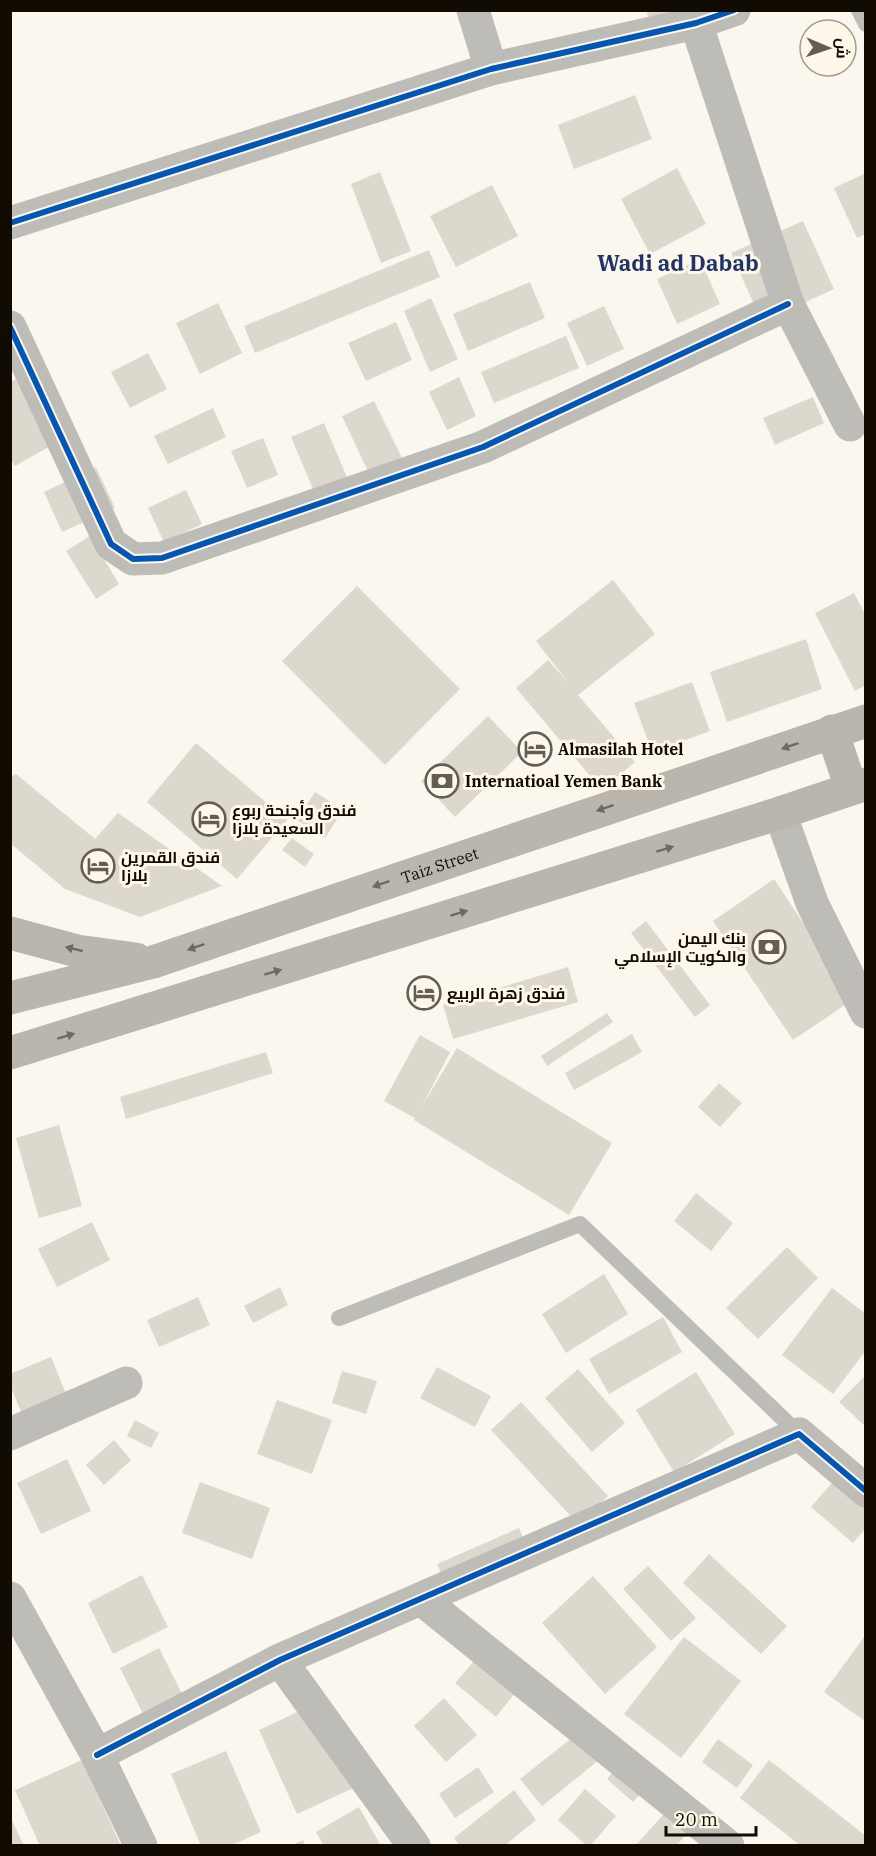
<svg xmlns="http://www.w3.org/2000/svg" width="876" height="1856" font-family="'IBM Plex Serif',Cairo,serif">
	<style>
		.building { fill: #ddd8ce }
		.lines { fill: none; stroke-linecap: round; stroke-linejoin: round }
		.service { stroke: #bebcb6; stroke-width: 16 }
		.minor { stroke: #bebcb6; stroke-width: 33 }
		.trunk { stroke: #bab6ae; stroke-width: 33 }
		.cycleway-casing { stroke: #fff8ea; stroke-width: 10 }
		.cycleway { stroke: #0057b8; stroke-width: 6 }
		.oneway { fill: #6e6961 }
		.labels { text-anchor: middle; stroke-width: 6; stroke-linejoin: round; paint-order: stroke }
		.poi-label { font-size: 16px; font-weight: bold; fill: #110b02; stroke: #fff8ea; text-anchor: start }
		.street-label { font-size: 16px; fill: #110b02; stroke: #fff8ea }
		.district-label { font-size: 22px; font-weight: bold; fill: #1e346b; stroke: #fff8ea }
	</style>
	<rect width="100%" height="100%" fill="#faf7ef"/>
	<!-- building -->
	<g class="building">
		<polygon points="646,10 677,10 649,20"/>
		<polygon points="635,95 652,139 574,169 558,125"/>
		<polygon points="677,168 706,224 650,254 621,199"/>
		<polygon points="380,172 411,251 381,263 351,184"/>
		<polygon points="866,173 866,234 857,238 834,188"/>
		<polygon points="492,185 518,236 456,267 430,216"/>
		<polygon points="803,221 834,289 762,322 731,253"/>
		<polygon points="429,250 440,277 255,353 244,326"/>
		<polygon points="700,259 720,304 677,324 657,279"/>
		<polygon points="530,282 545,318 468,351 453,314"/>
		<polygon points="431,298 458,359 430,372 404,311"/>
		<polygon points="218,303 242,353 200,374 176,323"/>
		<polygon points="604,306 624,349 587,366 567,323"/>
		<polygon points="396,322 412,360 366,381 348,343"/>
		<polygon points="566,336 579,368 494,403 481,372"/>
		<polygon points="148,353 167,389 130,408 111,372"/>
		<polygon points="26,373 63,439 15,466 10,458 10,382"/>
		<polygon points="459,377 476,416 447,430 429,392"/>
		<polygon points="813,397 824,423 775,445 763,418"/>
		<polygon points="374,401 407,468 374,484 342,416"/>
		<polygon points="213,408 226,437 168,464 154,436"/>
		<polygon points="324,423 354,494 321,508 291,437"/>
		<polygon points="263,438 278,475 247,488 231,451"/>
		<polygon points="96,467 115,508 62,532 44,492"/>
		<polygon points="186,490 202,524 164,542 148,508"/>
		<polygon points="90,536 119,584 96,599 66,551"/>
		<polygon points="613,580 655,634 578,695 635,762 602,790 516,688 548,660 568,682 536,641"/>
		<polygon points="357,586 460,689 385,765 282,661"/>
		<polygon points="854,593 866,616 866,685 855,691 815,613"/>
		<polygon points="806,639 822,689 727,722 710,672"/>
		<polygon points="692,682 710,731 652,752 634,703"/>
		<polygon points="488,716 522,752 455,817 421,781"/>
		<polygon points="196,743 287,820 237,879 147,802"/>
		<polygon points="16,774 95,839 118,813 222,886 140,917 65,889 10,843 10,777"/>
		<polygon points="315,792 343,810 325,838 297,820"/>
		<polygon points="292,838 314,854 305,867 282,850"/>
		<polygon points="774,879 854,999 793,1040 713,921"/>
		<polygon points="646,921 710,1005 695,1017 631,933"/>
		<polygon points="568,967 578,1002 453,1039 443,1005"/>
		<polygon points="607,1013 613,1022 547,1066 541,1056"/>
		<polygon points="632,1034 642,1052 574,1090 565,1073"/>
		<polygon points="420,1035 450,1052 421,1108 457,1048 612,1143 569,1215 414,1120 415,1118 384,1101"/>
		<polygon points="266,1052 273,1073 126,1119 120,1097"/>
		<polygon points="719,1083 742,1103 720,1127 698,1107"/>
		<polygon points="59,1125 82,1206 39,1218 16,1138"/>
		<polygon points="696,1193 733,1223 711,1251 674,1221"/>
		<polygon points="92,1222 110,1260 57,1287 38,1249"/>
		<polygon points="787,1247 818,1278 758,1339 726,1308"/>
		<polygon points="604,1274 628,1314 566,1353 542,1314"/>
		<polygon points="280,1287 288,1305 253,1323 244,1306"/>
		<polygon points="832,1288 866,1314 866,1350 833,1394 782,1355"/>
		<polygon points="198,1297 210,1325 159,1347 147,1320"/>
		<polygon points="663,1317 682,1352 609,1394 589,1359"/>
		<polygon points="51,1357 73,1411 28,1429 10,1385 10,1374"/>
		<polygon points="437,1367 491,1396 475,1427 420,1398"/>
		<polygon points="578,1369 625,1423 592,1452 545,1398"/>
		<polygon points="342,1371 377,1381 366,1414 332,1403"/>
		<polygon points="696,1372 735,1434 674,1472 636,1410"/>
		<polygon points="866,1375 866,1427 839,1402"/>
		<polygon points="277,1400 332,1420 312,1474 257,1454"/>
		<polygon points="521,1402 608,1496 578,1524 491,1430"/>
		<polygon points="135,1420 159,1433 151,1448 127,1436"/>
		<polygon points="114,1440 131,1460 104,1485 86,1465"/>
		<polygon points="67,1459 91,1511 41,1534 17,1483"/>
		<polygon points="838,1476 866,1500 866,1528 853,1543 811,1507"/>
		<polygon points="200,1482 270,1508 252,1559 182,1533"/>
		<polygon points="519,1528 526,1545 445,1582 437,1564"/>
		<polygon points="709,1554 787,1626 761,1654 683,1583"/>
		<polygon points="648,1566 696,1618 671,1641 623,1589"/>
		<polygon points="142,1575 168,1627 113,1654 88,1603"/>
		<polygon points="593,1576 657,1647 605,1694 542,1623"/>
		<polygon points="684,1637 741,1681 681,1758 624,1714"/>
		<polygon points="864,1637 866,1638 866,1722 824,1692"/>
		<polygon points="159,1648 182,1694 143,1714 120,1668"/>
		<polygon points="475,1660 515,1693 496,1717 455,1683"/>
		<polygon points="444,1698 477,1735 446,1762 414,1726"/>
		<polygon points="323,1700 362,1784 297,1814 259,1730"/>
		<polygon points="578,1733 599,1760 542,1806 520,1779"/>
		<polygon points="718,1739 753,1765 737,1788 702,1762"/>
		<polygon points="226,1751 261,1832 230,1846 201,1846 171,1774"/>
		<polygon points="82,1760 121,1846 40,1846 15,1790"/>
		<polygon points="769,1760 866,1836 866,1846 801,1846 740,1798"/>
		<polygon points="619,1765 645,1789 633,1802 607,1779"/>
		<polygon points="478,1767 494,1792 455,1818 439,1794"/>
		<polygon points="585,1789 616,1816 590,1846 587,1846 558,1820"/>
		<polygon points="514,1790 536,1820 504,1846 460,1846 454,1838"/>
		<polygon points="672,1805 694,1826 676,1846 635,1846"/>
		<polygon points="359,1807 381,1846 324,1846 316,1832"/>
		<polygon points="10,1816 24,1846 10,1846"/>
		<polygon points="303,1840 305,1846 290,1846"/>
	</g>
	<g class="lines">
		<!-- service -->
		<g class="service">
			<polyline points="859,10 866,24"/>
			<polyline points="339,1318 580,1224 799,1434"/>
		</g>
		<!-- minor -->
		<g class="minor">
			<polyline points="473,10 491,69"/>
			<polyline points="696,23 788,304 850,425"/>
			<polyline points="10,223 491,69 696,23 734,10"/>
			<polyline points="10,327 111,544 133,559 162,558 483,447 788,304"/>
			<polyline points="780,813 812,903 866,1012"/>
			<polyline points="10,1434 126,1383"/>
			<polyline points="10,1598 97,1755 141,1846"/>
			<polyline points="421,1599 728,1846"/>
			<polyline points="280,1660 414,1846"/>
			<polyline points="97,1755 280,1660 799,1434 866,1491"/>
		</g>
		<!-- trunk -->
		<g class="trunk">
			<polyline points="832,731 851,788"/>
			<polyline points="10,933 77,951 136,959"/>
			<path id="s1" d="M10,998l143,-36 713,-241"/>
			<polyline points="10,1053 780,813 866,784"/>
		</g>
		<!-- cycleway casing -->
		<g class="cycleway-casing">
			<g id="cycleway">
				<polyline points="10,223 491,69 696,23 734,10"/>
				<polyline points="10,327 111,544 133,559 162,558 483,447 788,304"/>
				<polyline points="97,1755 280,1660 799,1434 866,1491"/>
			</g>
		</g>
		<!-- cycleway -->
		<use href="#cycleway" class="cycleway"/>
	</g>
	<!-- one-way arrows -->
	<defs><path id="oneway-solid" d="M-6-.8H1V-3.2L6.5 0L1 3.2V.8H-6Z" transform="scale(1.5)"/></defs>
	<g class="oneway">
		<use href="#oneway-solid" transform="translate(790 746) rotate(161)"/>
		<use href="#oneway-solid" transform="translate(605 808) rotate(161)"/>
		<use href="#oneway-solid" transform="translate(665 849) rotate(-17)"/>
		<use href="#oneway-solid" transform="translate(381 884) rotate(161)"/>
		<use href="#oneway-solid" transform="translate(459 913) rotate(-17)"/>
		<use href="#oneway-solid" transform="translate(196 947) rotate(161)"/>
		<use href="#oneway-solid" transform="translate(74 949) rotate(-167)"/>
		<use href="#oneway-solid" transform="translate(273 972) rotate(-17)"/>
		<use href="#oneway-solid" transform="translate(66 1036) rotate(-17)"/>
	</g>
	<!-- icons -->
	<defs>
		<g id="hotel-ring" transform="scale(1.725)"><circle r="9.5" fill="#fff8ea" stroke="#635e55" stroke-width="1.5"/><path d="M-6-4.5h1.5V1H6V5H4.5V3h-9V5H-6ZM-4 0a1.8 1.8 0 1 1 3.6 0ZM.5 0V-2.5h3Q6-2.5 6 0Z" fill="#635e55"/></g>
		<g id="bank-ring" transform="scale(1.725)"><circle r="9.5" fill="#fff8ea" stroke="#635e55" stroke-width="1.5"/><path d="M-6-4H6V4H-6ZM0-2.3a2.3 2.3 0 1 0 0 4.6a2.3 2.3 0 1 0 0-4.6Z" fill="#635e55"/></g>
	</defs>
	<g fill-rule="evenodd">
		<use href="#hotel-ring" x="535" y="749"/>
		<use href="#bank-ring" x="442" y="781"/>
		<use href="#hotel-ring" x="209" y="819"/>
		<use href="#hotel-ring" x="98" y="866"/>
		<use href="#bank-ring" x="769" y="947"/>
		<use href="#hotel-ring" x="424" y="993"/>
	</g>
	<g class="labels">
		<!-- poi labels -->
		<g class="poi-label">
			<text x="558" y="755">Almasilah Hotel</text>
			<text x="465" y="787">Internatioal Yemen Bank</text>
			<text x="232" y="816">فندق وأجنحة ربوع<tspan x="232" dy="18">السعيدة بلازا</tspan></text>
			<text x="121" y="863">فندق القمرين<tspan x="121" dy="18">بلازا</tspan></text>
			<text x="746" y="944" text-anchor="end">بنك اليمن<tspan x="746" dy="18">والكويت الإسلامي</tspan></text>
			<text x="447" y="999">فندق زهرة الربيع</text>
		</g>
		<!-- street labels -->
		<g class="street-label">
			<text dy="6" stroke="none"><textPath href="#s1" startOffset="450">Taiz Street</textPath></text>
		</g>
		<!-- district labels -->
		<g class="district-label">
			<text x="678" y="271">Wadi ad Dabab</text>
		</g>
	</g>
	<!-- border -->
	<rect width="876" height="1856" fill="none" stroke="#110b02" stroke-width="24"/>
	<!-- north arrow -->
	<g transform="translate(828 48) rotate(92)"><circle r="28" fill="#fff8ea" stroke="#a0998d" stroke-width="1.5"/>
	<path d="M0-4.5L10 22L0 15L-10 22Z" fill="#635e55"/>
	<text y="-9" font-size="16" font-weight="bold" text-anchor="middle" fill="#110b02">ش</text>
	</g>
	<!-- scale -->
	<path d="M666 1826v9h90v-9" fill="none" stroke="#110b02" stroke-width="3"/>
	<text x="675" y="1826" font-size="18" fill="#110b02" stroke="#fff8ea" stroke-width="4.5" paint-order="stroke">20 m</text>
</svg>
